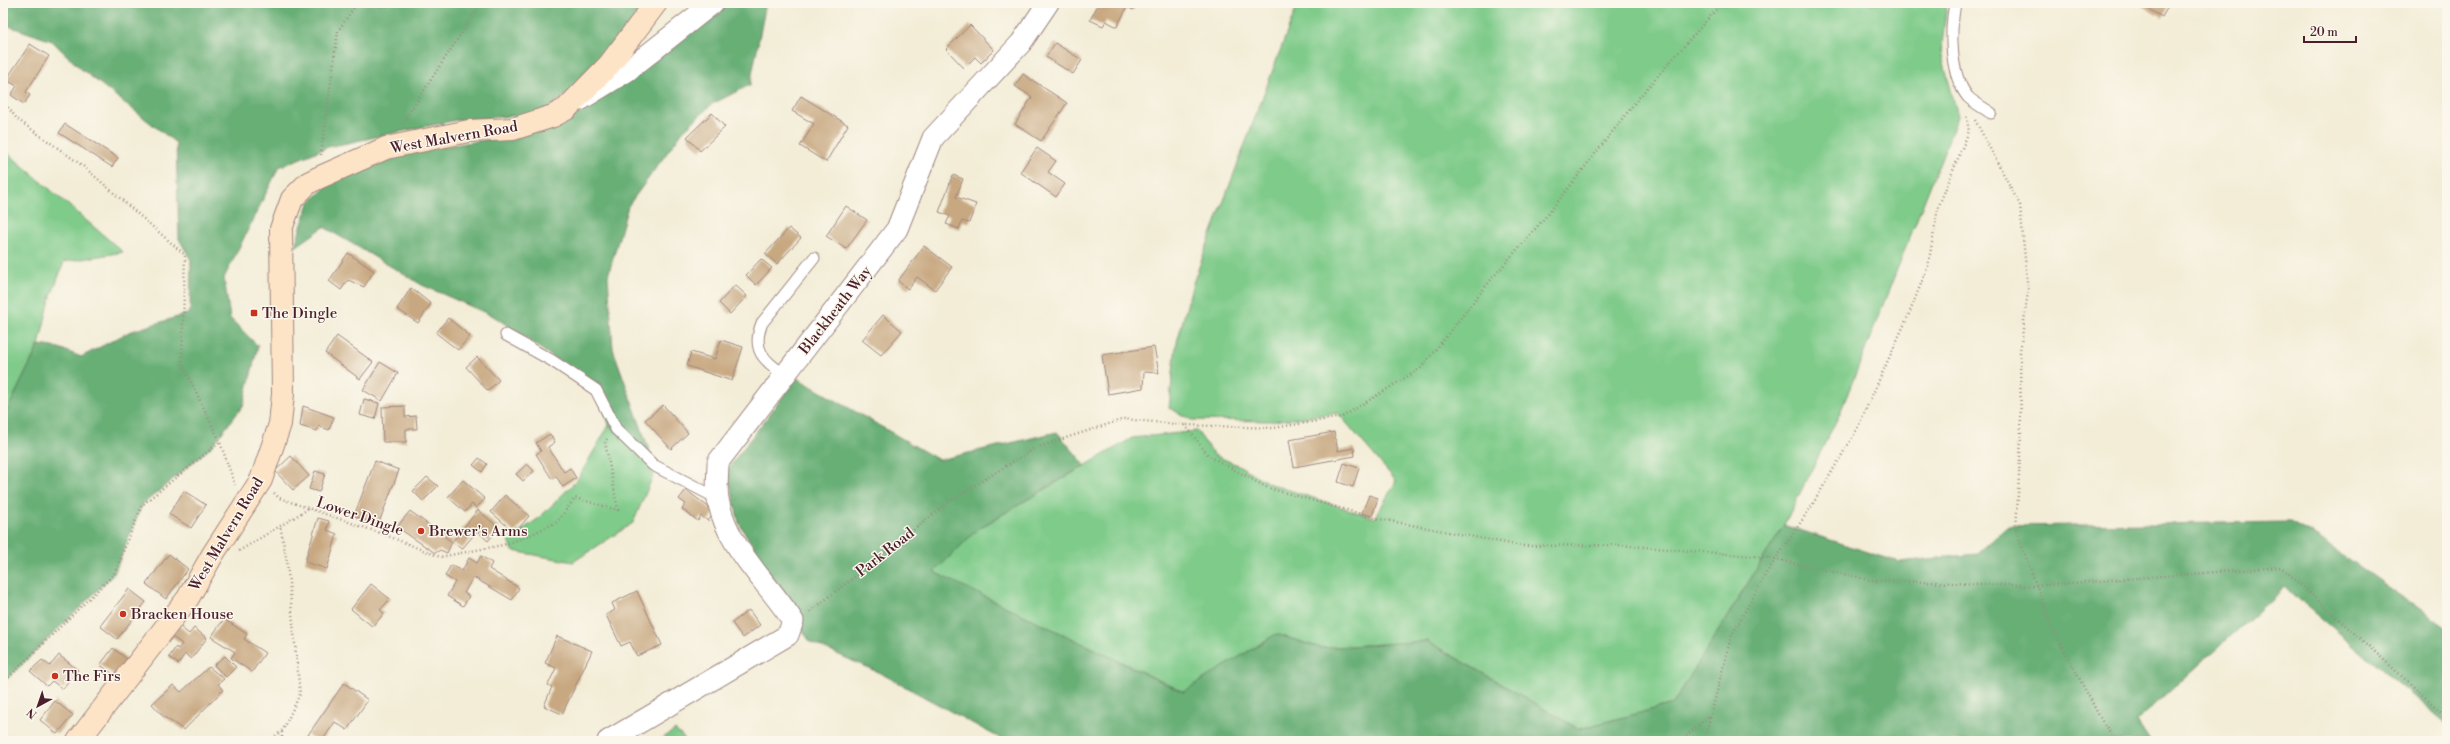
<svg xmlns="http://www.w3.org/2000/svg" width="2450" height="744" font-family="'Libre Bodoni',serif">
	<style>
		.green { fill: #7fcb8a; stroke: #64755a }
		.forest { fill: #67af76; stroke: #586750 }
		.building { fill: #c8a881 }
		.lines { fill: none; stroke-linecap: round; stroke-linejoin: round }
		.service-casing { stroke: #9e8681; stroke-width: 13 }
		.minor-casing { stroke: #9e8681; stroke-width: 23 }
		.secondary-casing { stroke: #9e8681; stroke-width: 24 }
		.path { stroke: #9e8681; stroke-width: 2.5; stroke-dasharray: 1 3; stroke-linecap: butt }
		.service { stroke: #fff; stroke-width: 11 }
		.minor { stroke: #fff; stroke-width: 21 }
		.secondary { stroke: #fee4c6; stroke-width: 22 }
		.poi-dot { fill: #c8321e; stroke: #fbf7ec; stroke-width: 1.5 }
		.labels { text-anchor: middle; stroke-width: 3; stroke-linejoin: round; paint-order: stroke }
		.street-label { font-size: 15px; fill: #4a1f2b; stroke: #fbf7ec }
		.poi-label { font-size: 15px; fill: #4a1f2b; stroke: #fbf7ec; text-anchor: start }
	</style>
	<rect width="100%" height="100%" fill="#fbf7ec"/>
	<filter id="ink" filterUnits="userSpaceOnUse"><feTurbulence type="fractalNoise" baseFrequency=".025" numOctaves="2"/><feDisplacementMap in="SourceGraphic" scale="8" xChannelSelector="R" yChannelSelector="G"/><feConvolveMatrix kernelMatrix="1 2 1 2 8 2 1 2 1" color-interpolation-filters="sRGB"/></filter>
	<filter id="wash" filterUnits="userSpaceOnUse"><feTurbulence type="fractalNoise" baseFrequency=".012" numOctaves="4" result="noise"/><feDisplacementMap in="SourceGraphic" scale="16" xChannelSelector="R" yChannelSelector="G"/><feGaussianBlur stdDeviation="0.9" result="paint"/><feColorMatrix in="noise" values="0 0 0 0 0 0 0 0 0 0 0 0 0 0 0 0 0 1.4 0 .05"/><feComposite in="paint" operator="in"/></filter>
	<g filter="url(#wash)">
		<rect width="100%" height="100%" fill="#f3edd7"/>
		<!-- green -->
		<g class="green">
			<polygon points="1298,3 1947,3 1941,53 1958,116 1840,413 1784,525 1673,704 1579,729 1427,641 1321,648 1276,634 1184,692 933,572 978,529 1132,438 1197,431 1214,455 1240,466 1270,484 1375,518 1396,481 1338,413 1273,421 1192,420 1169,408 1176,346 1193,283"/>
			<polygon points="3,149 123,252 64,262 50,299 39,345 3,419"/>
			<polygon points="609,425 656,469 633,523 573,562 513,551 508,540 539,518 577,480"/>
			<polygon points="675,730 687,741 658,741"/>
		</g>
		<!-- forest -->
		<g class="forest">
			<polygon points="3,3 647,3 579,85 541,114 457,120 328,147 279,167 224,278 230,318 258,346 243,406 210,448 142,505 114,574 3,683 3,419 39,345 59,348 81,357 129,332 190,313 191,260 179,239 176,143 80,68 52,41 3,24"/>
			<polygon points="729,3 766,3 750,85 712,104 683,131 628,206 608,276 613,349 656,469 609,425 597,388 495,317 422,285 324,227 294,248 309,203 328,185 392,155 503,137 569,120 639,73 712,13"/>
			<polygon points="797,378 939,460 1057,432 1085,465 978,529 934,572 1183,692 1276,634 1321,648 1427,641 1579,729 1673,704 1784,525 1899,562 1977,554 2008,526 2290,522 2319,538 2447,628 2447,725 2285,587 2137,721 2150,741 1005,741 882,674 810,642 739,523 727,470"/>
		</g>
		<g id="blocks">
			<!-- building -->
			<g class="building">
				<polygon points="1099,3 1137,3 1133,10 1127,7 1117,27 1106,21 1103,26 1090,20"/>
				<polygon points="2139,3 2170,3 2162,17"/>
				<polygon points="970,25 994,50 981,63 975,57 964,68 946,49"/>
				<polygon points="1055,43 1082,60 1073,74 1046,57"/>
				<polygon points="30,44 49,56 26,92 30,95 24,104 11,95 17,86 6,80"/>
				<polygon points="1023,74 1067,103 1041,141 1015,124 1032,97 1015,86"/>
				<polygon points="801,96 848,125 826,162 800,146 814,124 792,111"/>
				<polygon points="712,113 725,127 700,151 687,137"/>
				<polygon points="65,124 118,158 112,167 59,133"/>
				<polygon points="1037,148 1056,161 1048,172 1065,184 1056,197 1020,172"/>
				<polygon points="953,175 963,179 956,197 976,204 969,223 962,221 959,229 946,224 950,216 939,212"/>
				<polygon points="846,206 867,220 846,249 826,236"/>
				<polygon points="789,228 801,238 777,264 765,254"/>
				<polygon points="924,246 952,267 935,290 917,277 908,289 898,281"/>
				<polygon points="348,253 374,271 364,287 348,280 341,290 329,281"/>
				<polygon points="761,259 772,268 756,285 746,275"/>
				<polygon points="735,285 747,296 730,314 719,303"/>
				<polygon points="411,288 431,304 418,323 397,309"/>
				<polygon points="883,315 902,331 881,355 862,340"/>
				<polygon points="448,318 470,336 458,350 436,333"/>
				<polygon points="337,336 373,362 360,379 325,353"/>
				<polygon points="721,340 743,347 732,381 687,366 691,352 715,359"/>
				<polygon points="1154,347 1159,373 1144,372 1143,388 1108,394 1102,355"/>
				<polygon points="477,357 499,380 488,391 466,367"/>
				<polygon points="380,362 398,373 382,401 363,390"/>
				<polygon points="364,399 379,403 375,419 360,415"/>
				<polygon points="663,405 688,433 671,449 645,420"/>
				<polygon points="303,406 334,417 329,430 319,426 317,431 300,426"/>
				<polygon points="405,406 405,417 416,416 417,429 406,429 406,442 383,442 382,407"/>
				<polygon points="1334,432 1338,451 1354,448 1355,456 1294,467 1289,440"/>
				<polygon points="550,434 555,442 548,447 564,472 570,468 576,478 563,487 556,476 552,479 536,454 541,451 536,443"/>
				<polygon points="291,456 309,476 293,490 275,471"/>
				<polygon points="479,458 487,464 482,472 473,465"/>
				<polygon points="375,461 399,470 378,525 354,516"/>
				<polygon points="1344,463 1359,468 1353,487 1338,482"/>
				<polygon points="527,464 534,471 523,481 516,474"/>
				<polygon points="315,471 325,474 319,492 309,489"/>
				<polygon points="427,477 438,486 423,501 413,491"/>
				<polygon points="463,480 485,499 476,508 472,504 465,512 448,497"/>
				<polygon points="686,490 715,512 708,521 701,516 698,521 682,509 686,504 679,499"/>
				<polygon points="184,491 206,505 191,528 169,514"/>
				<polygon points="505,495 529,516 515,533 491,512"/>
				<polygon points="1369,495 1378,498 1372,516 1362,513"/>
				<polygon points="478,510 499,528 488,541 477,531 462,549 452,542 447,553 440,550 435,553 397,527 410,511 452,542"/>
				<polygon points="318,518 329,521 327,530 337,534 327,569 305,562"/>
				<polygon points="169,554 188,569 166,599 146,584"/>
				<polygon points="481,556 492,563 489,569 519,588 512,600 473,577 464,593 469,596 463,606 447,596 455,582 445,576 451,565 462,571 469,558 477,563"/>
				<polygon points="371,584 390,599 380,610 384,613 373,627 351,609"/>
				<polygon points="129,589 146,602 117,639 100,626"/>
				<polygon points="637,591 662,645 637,656 630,642 621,646 606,615 615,610 612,603"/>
				<polygon points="749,610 760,625 743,638 732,623"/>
				<polygon points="224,619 247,634 244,639 265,653 252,672 231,658 235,652 211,637"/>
				<polygon points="179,626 189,634 194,628 207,638 191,659 185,654 178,664 169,657 176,647 178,649 182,644 171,636"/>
				<polygon points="557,636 592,651 562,714 544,706 552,687 548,685 556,668 545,663"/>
				<polygon points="113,648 128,660 116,676 100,665"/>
				<polygon points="59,655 78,670 63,689 52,681 47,686 30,671 42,660 50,666"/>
				<polygon points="225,656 236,667 226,677 214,665"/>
				<polygon points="209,667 224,679 218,684 223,690 184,730 164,717 152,704 173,685 181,692"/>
				<polygon points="344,683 368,700 347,730 335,722 322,741 318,741 308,735"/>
				<polygon points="55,701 73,715 57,734 40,720"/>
			</g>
		</g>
	</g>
	<g filter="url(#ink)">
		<use href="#blocks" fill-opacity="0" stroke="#9e8681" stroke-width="1"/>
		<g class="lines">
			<!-- service casing -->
			<g class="service-casing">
				<g id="service">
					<path d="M1955,3c-5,28 -6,71 13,94 6,6 16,11 23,16"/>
					<polyline points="506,335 551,360 596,390 616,429 653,465 717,498"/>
					<path d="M785,375c-21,-14 -34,-25 -23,-52l52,-65"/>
				</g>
			</g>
			<!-- minor casing -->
			<g class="minor-casing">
				<g id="minor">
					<polyline points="580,100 627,71 713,3"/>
					<path d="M608,741l180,-106 5,-14c-25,-39 -67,-74 -75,-122 -2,-12 0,-25 0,-37l179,-233 36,-91 88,-95 27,-40"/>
				</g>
			</g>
			<!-- secondary casing -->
			<g class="secondary-casing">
				<polyline id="secondary" points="78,741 188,598 213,554 261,480 280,424 283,394 281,229 292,199 308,183 318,178 386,148 469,131 513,129 553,116 566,109 609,65 656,3"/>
			</g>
			<!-- path -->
			<g class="path">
				<polyline points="3,101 17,119 83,166 185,255 182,363 220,442 235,485"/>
				<polyline points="1975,120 2020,205 2028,291 2020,352 2021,438 2016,531 2052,627 2103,723 2117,741"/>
				<polyline points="402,124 481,3"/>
				<polyline points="321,155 338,31 357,3"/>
				<polyline points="1185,425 1209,456 1268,488 1375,518 1522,546 1620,545 1765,557 1871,580 2034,586 2281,567 2447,717"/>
				<polyline points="274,493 279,498 383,534 440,557 503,545 528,536 557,522 575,498 618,510 605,442 607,439"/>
				<polyline points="239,551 308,509"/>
				<polyline points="810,612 950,501 1035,448 1124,419 1185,425 1274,428 1342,417 1421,368 1489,282 1548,214 1641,95 1722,3"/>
				<polyline points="3,683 114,574 142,505 220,442"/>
				<polyline points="269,741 283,730 300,694 287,562 280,525"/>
				<polyline points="282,741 282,730"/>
				<polyline points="1680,741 1710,715"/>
				<polyline points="1704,741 1731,637 1765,575 1811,507 1856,431 1909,314 1928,266 1938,208 1969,131 1966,114"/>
			</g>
			<!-- service -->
			<use href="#service" class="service"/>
			<!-- minor -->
			<use href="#minor" class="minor"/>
			<!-- secondary -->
			<use href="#secondary" class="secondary"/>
		</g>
	</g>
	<!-- markers -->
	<g class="poi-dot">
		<rect x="250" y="309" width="8" height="8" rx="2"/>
		<circle cx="421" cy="531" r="4"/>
		<circle cx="123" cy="614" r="4"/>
		<circle cx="55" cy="676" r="4"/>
	</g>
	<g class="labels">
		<!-- street labels -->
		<g class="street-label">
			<text transform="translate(454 137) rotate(-10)" y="5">West Malvern Road</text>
			<text transform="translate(835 310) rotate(-52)" y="5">Blackheath Way</text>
			<text transform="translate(360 516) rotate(19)" y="5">Lower Dingle</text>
			<text transform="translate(226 534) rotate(-59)" y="5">West Malvern Road</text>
			<text transform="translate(885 552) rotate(-38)" y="5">Park Road</text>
		</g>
		<!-- poi labels -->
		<g class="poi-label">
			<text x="262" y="318">The Dingle</text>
			<text x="429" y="536">Brewer's Arms</text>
			<text x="131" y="619">Bracken House</text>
			<text x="63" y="681">The Firs</text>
		</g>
	</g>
	<!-- margin -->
	<rect width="2450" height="744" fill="none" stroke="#fbf7ec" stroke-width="16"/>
	<!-- north arrow -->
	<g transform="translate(38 706) rotate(220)" stroke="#fbf7ec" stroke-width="3" paint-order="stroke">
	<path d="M0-3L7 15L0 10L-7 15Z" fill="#4a1f2b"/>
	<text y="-6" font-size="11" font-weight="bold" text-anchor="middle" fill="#4a1f2b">N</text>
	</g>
	<!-- scale -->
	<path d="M2304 36v6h52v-6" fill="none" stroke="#4a1f2b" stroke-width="2"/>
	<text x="2310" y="36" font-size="12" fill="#4a1f2b" stroke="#fbf7ec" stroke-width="3" paint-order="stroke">20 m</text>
</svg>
